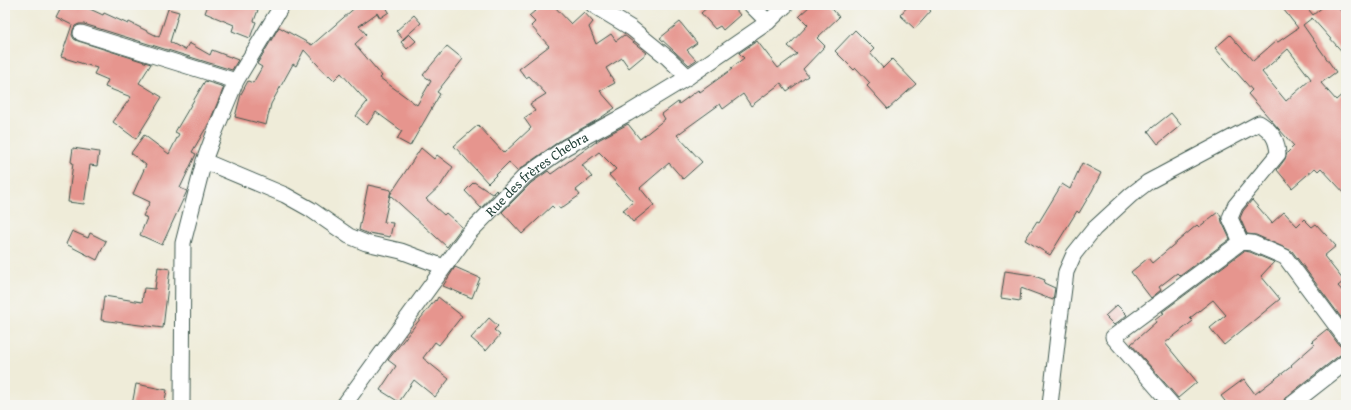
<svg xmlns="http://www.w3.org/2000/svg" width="1351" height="410" font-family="'Gentium Book Plus',serif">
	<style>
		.building { fill: #e6958e; fill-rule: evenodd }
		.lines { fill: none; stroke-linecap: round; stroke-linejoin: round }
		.minor-casing { stroke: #3e574d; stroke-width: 17 }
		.minor { stroke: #fff; stroke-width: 15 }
		.labels { text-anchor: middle; stroke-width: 3; stroke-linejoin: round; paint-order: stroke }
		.street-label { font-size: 14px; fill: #1f3d34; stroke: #f6f6f2 }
	</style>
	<rect width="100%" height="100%" fill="#f6f6f2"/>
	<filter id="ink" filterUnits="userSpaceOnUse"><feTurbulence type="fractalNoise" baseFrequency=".025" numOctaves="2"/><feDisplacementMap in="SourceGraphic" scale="8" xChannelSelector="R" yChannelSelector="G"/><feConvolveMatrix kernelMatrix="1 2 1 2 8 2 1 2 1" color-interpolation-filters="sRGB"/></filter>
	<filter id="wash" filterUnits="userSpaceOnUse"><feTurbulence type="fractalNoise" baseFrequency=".012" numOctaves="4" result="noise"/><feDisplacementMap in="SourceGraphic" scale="16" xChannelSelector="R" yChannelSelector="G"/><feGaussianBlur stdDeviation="0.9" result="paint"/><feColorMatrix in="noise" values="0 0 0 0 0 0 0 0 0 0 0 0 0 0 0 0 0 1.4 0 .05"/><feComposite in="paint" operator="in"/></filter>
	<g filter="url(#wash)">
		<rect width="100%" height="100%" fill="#efecd9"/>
		<g id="blocks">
			<!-- building -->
			<g class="building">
				<polygon points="62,5 69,5 76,8 78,5 81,5 103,15 104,13 128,24 129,22 159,37 168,9 179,12 170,42 185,50 189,43 210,55 212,50 238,60 232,70 84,24 79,24 75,26 73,30 72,35 74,39 78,41 151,64 139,83 162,97 136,139 113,122 131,97 105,87 108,80 94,74 97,68 61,57 72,25 56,17"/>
				<polygon points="208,5 245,5 258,10 254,21 256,22 250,38 232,31 234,25 205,13"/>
				<polygon points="358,5 388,5 386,7 389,12 380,18 377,13 359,26 366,34 355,44 382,76 380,78 417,105 431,81 423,75 447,46 463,59 437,92 440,94 410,146 397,139 402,131 376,112 367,125 356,116 367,102 341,73 334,80 329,75 328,76 304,50 296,66 293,64 271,104 266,125 235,117 241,94 248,81 253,83 262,67 257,64 279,27 312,45"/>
				<polygon points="542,5 553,5 571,24 584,12 593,22 589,27 596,44 611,34 616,41 624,35 647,53 629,68 622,58 606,68 615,83 600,91 615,108 599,119 561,140 517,171 509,162 488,183 454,146 478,125 504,153 531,128 524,118 535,111 530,104 546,94 529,76 526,78 519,69 549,46 531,26 535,22 529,16"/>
				<polygon points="710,5 732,5 740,15 723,30 720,26 715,29 701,13"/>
				<polygon points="811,5 829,5 839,17 817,38 825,46 803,69 808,76 787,91 781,83 751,106 743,94 723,109 720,104 677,135 702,162 683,179 669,163 640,188 654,205 633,222 623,210 633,202 609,175 616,169 599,152 582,165 592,177 576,190 580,195 560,209 558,206 555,209 552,206 522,234 502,212 531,183 548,171 551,174 600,139 628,124 640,139 665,119 662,114 678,102 679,104 698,90 700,92 732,69 731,68 744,58 739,53 757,41 778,68 797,54 788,46 808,25 799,16"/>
				<polygon points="909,5 924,5 931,11 915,29 900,15"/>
				<path d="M1280,5h25l8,10 12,-10h11l10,12v39l-34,-38 -9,7 33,47 -15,11 15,17 10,-9v104l-25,-27 -3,3 -3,-3 -23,20 -15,-18 8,-11 2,-6 7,-7 -46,-52 4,-4 -37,-42 15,-13 23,26 23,-20 2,1 20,-14zM1288,49l23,30 -25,22 -24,-29z"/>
				<polygon points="414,15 421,23 403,39 396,31"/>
				<polygon points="680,22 697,43 687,50 696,60 689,65 660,38"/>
				<polygon points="855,30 874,49 870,53 883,68 892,59 916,84 888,109 867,86 870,83 856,68 854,70 835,51"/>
				<polygon points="409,34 416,41 407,49 401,42"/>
				<polygon points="205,81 224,87 210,121 192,152 196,154 180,188 187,191 162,245 140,235 147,218 143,216 150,202 133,194 146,165 131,153 144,135 169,154 179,134 175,132"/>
				<polygon points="1171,113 1181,125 1158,144 1148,131"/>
				<polygon points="73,148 99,152 97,166 90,165 84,204 68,202 73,163 71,162"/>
				<polygon points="421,148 434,159 437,155 453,167 442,183 442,184 426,199 444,215 446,213 462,227 447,247 390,195"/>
				<polygon points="1082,163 1101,173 1092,191 1079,213 1077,211 1050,255 1025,240 1037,221 1039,222 1062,184 1070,189"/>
				<polygon points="474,182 492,194 496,190 497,191 481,208 465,191"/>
				<polygon points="368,185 391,190 384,222 393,223 390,237 369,233 369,234 359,230"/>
				<polygon points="1252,200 1272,223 1284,212 1297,226 1304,219 1312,227 1316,224 1336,246 1324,256 1344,281 1338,286 1346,295 1346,324 1292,251 1256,235 1247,234 1240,218 1243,211"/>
				<polygon points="1218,212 1221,217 1222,222 1230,239 1180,276 1177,273 1159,287 1161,290 1151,298 1131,272 1148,258 1152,263 1197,225 1199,227"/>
				<polygon points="72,231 88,238 90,233 106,241 97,260 66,244"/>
				<polygon points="1244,251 1250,252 1274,262 1261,276 1280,299 1224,345 1210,328 1226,315 1213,300 1190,318 1193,321 1165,343 1197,382 1178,398 1131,344 1156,322 1155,320 1164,313 1162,312"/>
				<polygon points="158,267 170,269 163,328 101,320 104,296 142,302 144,288 155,289"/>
				<polygon points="455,267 480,278 472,298 443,286"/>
				<polygon points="1005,271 1032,275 1045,280 1044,283 1055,288 1053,300 1021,288 1020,301 1001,298"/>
				<polygon points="438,297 462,316 439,345 435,342 423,358 449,379 435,397 414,380 399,402 380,390 396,366 388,360 435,300 436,301"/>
				<polygon points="1117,305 1127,315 1114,325 1105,316"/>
				<polygon points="489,318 498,326 494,330 500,335 486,351 471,338"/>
				<polygon points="1327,329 1339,345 1346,348 1346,353 1340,355 1285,398 1282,405 1228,405 1221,396 1244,379 1255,394 1292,366 1291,365 1315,344 1312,341"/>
				<polygon points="136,384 167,390 164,405 132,405"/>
			</g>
		</g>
	</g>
	<g filter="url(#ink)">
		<use href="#blocks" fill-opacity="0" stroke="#3e574d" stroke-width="1"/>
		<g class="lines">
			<!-- minor casing -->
			<g class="minor-casing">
				<g id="minor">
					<polyline points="593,5 631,28 668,58 688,77"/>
					<polyline points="751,5 768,22"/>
					<polyline points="81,33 236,81"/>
					<polyline points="204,161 285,195 310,209 349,236 366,243 401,251 444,267"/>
					<polyline points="182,405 183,243 204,161 214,134 236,81 282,5"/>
					<path id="s1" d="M344,405l125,-172 56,-57 41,-29 61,-33 61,-37 80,-55 18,-17"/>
					<path d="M1050,405l8,-70 8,-63 8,-18 20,-25 37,-34 17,-13 111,-59c13,8 18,16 19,31l-43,52 -5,12 11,24"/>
					<polyline points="1172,405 1113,337 1241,242 1252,243 1285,257 1346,339"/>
					<polyline points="1291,405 1346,362"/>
				</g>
			</g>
			<!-- minor -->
			<use href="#minor" class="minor"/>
		</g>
	</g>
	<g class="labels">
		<!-- street labels -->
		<g class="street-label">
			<text dy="5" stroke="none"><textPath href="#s1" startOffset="303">Rue des frères Chebra</textPath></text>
		</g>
	</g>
	<!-- margin -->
	<rect width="1351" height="410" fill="none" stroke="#f6f6f2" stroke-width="20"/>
</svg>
